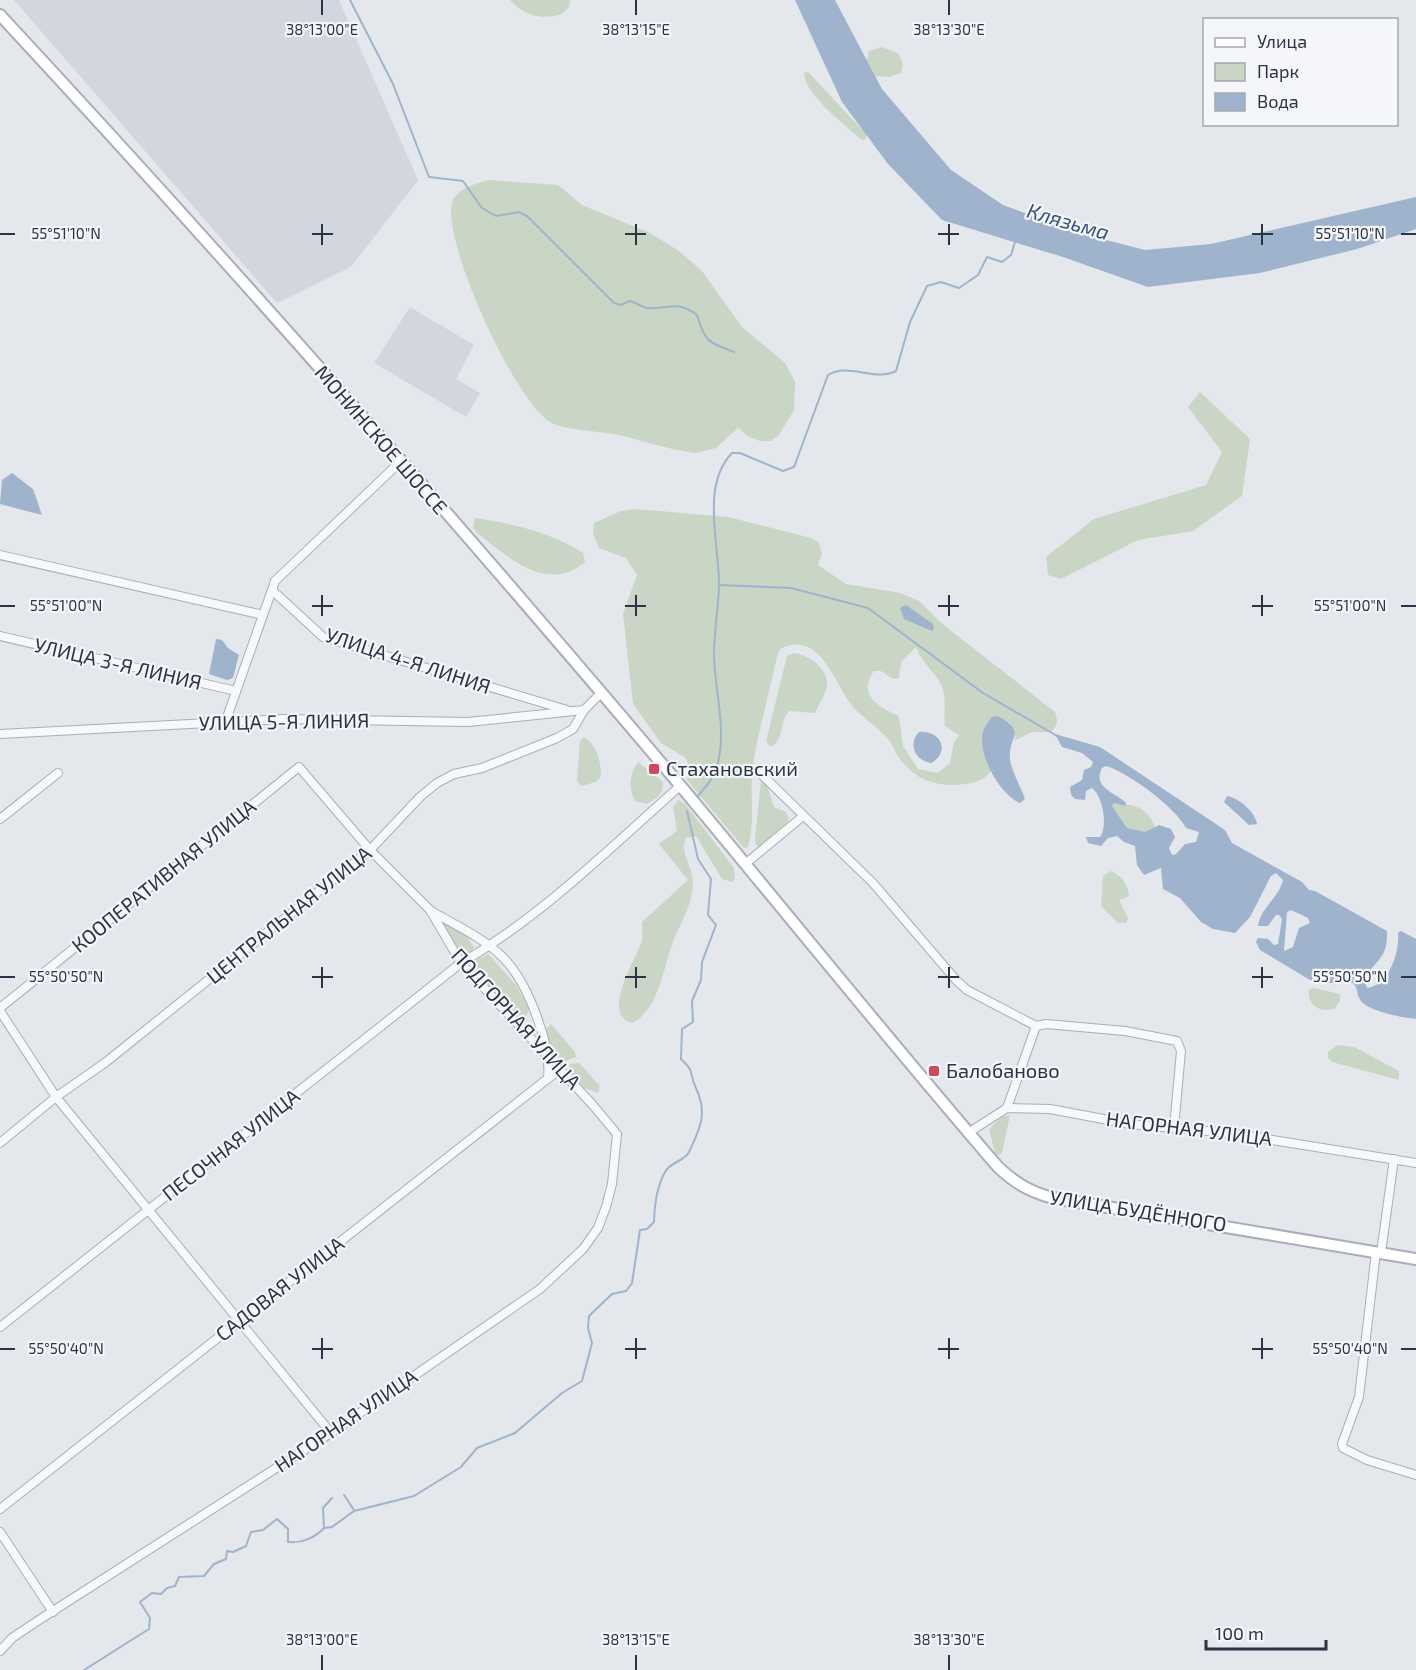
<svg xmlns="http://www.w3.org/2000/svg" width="1416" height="1670" font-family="'Exo 2',sans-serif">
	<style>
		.built { fill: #d2d6de }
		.green { fill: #c9d6c5; fill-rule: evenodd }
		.water { fill: #9fb4cc; fill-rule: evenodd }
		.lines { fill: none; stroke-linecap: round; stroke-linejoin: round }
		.stream { stroke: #9fb4cc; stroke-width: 2 }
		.minor-casing { stroke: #a9aeb7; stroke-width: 10 }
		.secondary-casing { stroke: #a9aeb7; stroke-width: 14 }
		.minor { stroke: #f7f8fa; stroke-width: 8 }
		.secondary { stroke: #fff; stroke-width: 10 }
		.ticks { fill: none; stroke: #2b3445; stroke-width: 2 }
		.poi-dot { fill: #d1495b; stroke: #f4f6f9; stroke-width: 2 }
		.labels { text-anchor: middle; stroke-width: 4.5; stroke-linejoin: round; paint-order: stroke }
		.street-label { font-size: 20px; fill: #2b3445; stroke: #f4f6f9 }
		.poi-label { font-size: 20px; fill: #2b3445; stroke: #f4f6f9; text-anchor: start }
		.water-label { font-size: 21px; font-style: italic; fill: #34527a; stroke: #f4f6f9 }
		.ticks-label { font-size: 15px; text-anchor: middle; fill: #2b3445; stroke: #f4f6f9; stroke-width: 4.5; stroke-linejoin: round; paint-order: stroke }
	</style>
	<rect width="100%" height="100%" fill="#e4e7ec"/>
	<!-- built -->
	<g class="built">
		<polygon points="14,0 339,0 418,180 351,267 277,303"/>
		<polygon points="410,307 474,345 456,379 480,393 466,417 374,363"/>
	</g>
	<!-- green -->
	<g class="green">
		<path d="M510,0h60l-1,7 -7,7c-20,6 -38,2 -52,-14z"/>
		<polygon points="882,47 899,54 903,65 901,73 889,77 875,76 867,60 869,51"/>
		<path d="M808,72l59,63 -2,5h-3c-16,-14 -57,-45 -58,-67z"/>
		<path d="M489,180l69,5 24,20 68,28 29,18 23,20 40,56 43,36 10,19 -1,28 -15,25 -8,6h-11l-13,-5 -9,-8 -22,20 -21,5c-26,-3 -50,-12 -76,-18 -19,-4 -51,-4 -67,-12 -36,-18 -110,-181 -100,-220 4,-15 24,-19 37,-23z"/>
		<polygon points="1200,392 1250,439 1242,496 1193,531 1138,540 1061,579 1048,575 1046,557 1094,519 1206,485 1222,452 1188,407"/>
		<path d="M636,509l92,8 83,21 8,5 3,11 -4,11 28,19 54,9 19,8 22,22 114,89c3,9 3,13 -4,20h-19l-18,9 2,-5 -33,13 9,21c-10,13 -22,14 -37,15 -27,0 -42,-8 -58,-30 -3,-6 -5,-12 -9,-16 -10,-12 -24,-20 -34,-31 -20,-23 -33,-80 -74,-59l-3,7c-7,35 -18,72 -24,108 -4,27 3,57 -5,83l-4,1 -57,-68 1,-15 -2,-7 -25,-15 -28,-39 -10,-90 14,-39 -11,-17 -27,-10 -6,-15 1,-10 27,-12zM916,647c6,17 21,26 26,40 5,11 1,27 3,39l14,9 -5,7 -4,21 -12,10 -20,-4 -15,-23 -4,-30c-21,-9 -42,-21 -25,-45h7l12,8 6,-1 2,-16z"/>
		<path d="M475,518c35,5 79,15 108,35l2,9c-37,32 -76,-4 -108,-29l-4,-6z"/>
		<path d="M794,653c15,2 34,15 33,32 -1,9 -8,19 -12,28l-26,-2c-10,10 -4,30 -19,36l-4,-6 21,-85z"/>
		<path d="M584,737c13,8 17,25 17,39l-5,6 -15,4 -4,-6 3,-39z"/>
		<path d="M638,762l24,19c4,12 -6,17 -15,23l-12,-3c-7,-12 -6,-27 3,-39z"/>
		<polygon points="761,780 766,783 774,807 786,812 789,818 787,823 759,847 756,845 755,839"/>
		<path d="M678,800l7,4 49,64 1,10 -3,4 -10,-3 -26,-43 -10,2c-7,14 7,29 7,44 0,20 -11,39 -19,57 -10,25 -15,72 -42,84 -32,-9 4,-63 10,-83 1,-6 0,-11 0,-18l46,-42 -29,-36 18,-13 -4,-24z"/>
		<path d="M1114,803c18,3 31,0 41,24l-10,5 -18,-4 -16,-23z"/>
		<path d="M1111,871c10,4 17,13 18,25l-10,4 9,18 -2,5h-8l-17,-17 2,-30z"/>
		<path d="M439,917l26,18 9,12 -2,4 -8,3c-13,-8 -20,-23 -25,-37z"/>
		<polygon points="488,954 516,985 529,1009 526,1017 517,1017 471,969 471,963"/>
		<path d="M1314,988l26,6v7l-6,8c-15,4 -27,-4 -25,-20z"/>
		<polygon points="551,1024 575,1052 576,1057 563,1062 552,1053 546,1029"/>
		<polygon points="1337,1045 1354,1047 1399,1071 1399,1080 1332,1062 1328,1058 1328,1052"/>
		<polygon points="579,1063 600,1086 598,1093 585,1088 570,1073 569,1064"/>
		<polygon points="1010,1115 1002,1153 999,1155 995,1153 989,1129 1002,1117"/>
	</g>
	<!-- water -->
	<g class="water">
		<polygon points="795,0 835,0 882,89 951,170 1003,205 1079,233 1145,250 1211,244 1416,197 1416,229 1357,249 1260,273 1148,287 1063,257 942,220 888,164 842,102"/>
		<polygon points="12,473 33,489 42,515 0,504 2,480"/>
		<polygon points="906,605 933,624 934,628 932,631 904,619 900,608"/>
		<polygon points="216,639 222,640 228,648 239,655 233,678 227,680 209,674"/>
		<path d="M998,716c30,18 10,18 12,43 1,10 11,29 15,40l-5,4c-19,-8 -39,-43 -38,-64 0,-9 4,-15 10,-22z"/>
		<path d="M919,732c19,-2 33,17 13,31 -16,-1 -25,-19 -13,-31z"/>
		<path d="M1055,734l45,13 125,83 7,13 70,39 7,8 6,1 72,40c1,28 -11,28 -23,48l3,9c22,-2 33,-37 31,-55l3,-2 15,8v80c-12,-1 -48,-8 -55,-18 -5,-6 -2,-12 -8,-18h-38l-55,-33 -4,-8 2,-4 10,1 6,6 4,-1 4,-25 -3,-4h-3l-8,11h-10c2,-18 21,-28 25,-46l-7,-7 -5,3 -21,41 -15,16 -22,-4 -12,-7 -21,-24 -17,-9 -2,-21 -17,7 -7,-10 -2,-19 -11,-4 -7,-6 -9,2 -7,8 -13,-3 -2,-6h14c8,-10 3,-41 -8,-49l-6,3 -1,9 -10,-1 -4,-4 -1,-8 12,-7 2,-10 7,-3 2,-5 -11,-9 -20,-6zM1106,766c23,7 69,41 80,62l13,4 -3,10 -11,2 -9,10 -4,1 -3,-7 6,-11 -4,-8 -12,-4 -14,7 -18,-4 -15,-22 2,-3 11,3 1,-3c-11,-11 -34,-15 -24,-35zM1291,910l17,8 2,5 -11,5 -6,19 -9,4 3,-39z"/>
		<path d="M1227,796c12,2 28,16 30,28l-8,1 -25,-23z"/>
	</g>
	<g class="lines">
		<!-- stream -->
		<g class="stream">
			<path d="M350,0l43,84 36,93 34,4 19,27 14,8 23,-4 8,4 87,87 7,2 8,-4c7,1 12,6 18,7 22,2 28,-9 50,7 8,27 11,27 37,37"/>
			<polyline points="719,585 791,588 868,608 983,693 1057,736"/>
			<path d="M698,796c5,-7 16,-17 18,-26 12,-38 -1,-76 -2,-114 0,-23 4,-46 5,-69 1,-41 -19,-101 13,-134h8l43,18 11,-4 34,-92c20,-13 46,7 68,-4l14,-49 17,-36 14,-4 18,6 19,-13 9,-18 15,5 9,-7 4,-13"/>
			<polyline points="344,1495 354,1510"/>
			<polyline points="324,1528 323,1508 332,1498"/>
			<path d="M84,1670l65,-41 1,-11 -10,-16 12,-9 9,1 6,-6 8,-2 4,-9 25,-1 10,-12 12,-5 1,-8 6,1 13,-6 5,-14 12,-2 14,-11 11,10v13c13,2 28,-5 36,-14l8,-1 22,-16 60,-15 47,-29 16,-19 38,-15 47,-40 20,-12 10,-38 -4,-15 1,-12 23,-22 14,-3 6,-8 8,-53 7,-1 7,-7c0,-15 3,-36 11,-50 5,-10 20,-11 24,-20 12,-25 19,-40 6,-66 -6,-14 0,-14 -14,-27l1,-30 11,-7 -1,-21 9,-21 1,-18 14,-37 -8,-10 3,-36 -13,-20 -11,-48"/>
		</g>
		<!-- minor casing -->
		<g class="minor-casing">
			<g id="minor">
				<polyline points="0,555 263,615 272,590 323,637 567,710"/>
				<polyline points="272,590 275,581 400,462"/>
				<polyline points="0,636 236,691"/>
				<polyline points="225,723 263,615"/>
				<polyline points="0,734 282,719 468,722 584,710 600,694"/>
				<polyline points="758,771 873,883 956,980 967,990 1036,1026 1046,1024 1125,1031 1177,1041 1181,1051 1174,1128"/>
				<polyline points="0,819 58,773"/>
				<polyline points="745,864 802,817"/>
				<path d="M431,911c61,34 85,43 108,112 6,17 11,37 9,55"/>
				<polyline points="0,1008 299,767 370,850 430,910 461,963 591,1103 617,1134 612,1184 606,1207 598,1228 583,1249 540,1289 331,1433 39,1620 12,1638 0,1651"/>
				<polyline points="0,1011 56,1097 331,1433"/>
				<polyline points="1007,1108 1036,1026"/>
				<polyline points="968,1133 1007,1108 1050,1109 1130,1124 1229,1133 1416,1163"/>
				<polyline points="0,1143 56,1097 106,1062 370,850 420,797 437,783 454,774 482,768 557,738 573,729 584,710"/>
				<polyline points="1376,1252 1359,1397 1342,1444 1343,1448 1367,1460 1416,1475"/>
				<polyline points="1381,1253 1394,1159"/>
				<path d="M0,1327l461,-364c81,-47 149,-115 219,-177"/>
				<polyline points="0,1509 560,1069"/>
				<polyline points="0,1532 53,1612"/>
			</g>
		</g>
		<!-- secondary casing -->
		<g class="secondary-casing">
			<path id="secondary" d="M0,15c234,252 462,512 684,775 105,126 207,253 314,377 17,16 32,25 55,31l363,61"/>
		</g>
		<!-- minor -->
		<use href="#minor" class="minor"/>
		<!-- secondary -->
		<use href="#secondary" class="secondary"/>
	</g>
	<!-- ticks -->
	<path class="ticks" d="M322,0v15M636,0v15M949,0v15M322,224v21M636,224v21M949,224v21M1262,224v21M0,234h15M312,234h21M625,234h21M938,234h21M1252,234h21M1401,234h15M322,595v21M636,595v21M949,595v21M1262,595v21M0,606h15M312,606h21M625,606h21M938,606h21M1252,606h21M1401,606h15M322,967v21M636,967v21M949,967v21M1262,967v21M0,977h15M312,977h21M625,977h21M938,977h21M1252,977h21M1401,977h15M322,1338v21M636,1338v21M949,1338v21M1262,1338v21M0,1349h15M312,1349h21M625,1349h21M938,1349h21M1252,1349h21M1401,1349h15M322,1655v15M636,1655v15M949,1655v15"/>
	<!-- markers -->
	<g class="poi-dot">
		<rect x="648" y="763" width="12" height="12" rx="3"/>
		<rect x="928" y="1065" width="12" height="12" rx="3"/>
	</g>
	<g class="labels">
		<!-- street labels -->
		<g class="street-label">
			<text transform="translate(381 440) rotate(49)" y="7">МОНИНСКОЕ ШОССЕ</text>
			<text transform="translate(408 661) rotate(18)" y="7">УЛИЦА 4-Я ЛИНИЯ</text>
			<text transform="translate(118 664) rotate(13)" y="7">УЛИЦА 3-Я ЛИНИЯ</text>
			<text transform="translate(284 722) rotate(-1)" y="7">УЛИЦА 5-Я ЛИНИЯ</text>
			<text transform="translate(164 876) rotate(-39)" y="7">КООПЕРАТИВНАЯ УЛИЦА</text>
			<text transform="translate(289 915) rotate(-39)" y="7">ЦЕНТРАЛЬНАЯ УЛИЦА</text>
			<text transform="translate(516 1019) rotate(48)" y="7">ПОДГОРНАЯ УЛИЦА</text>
			<text transform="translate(1189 1129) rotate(7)" y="7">НАГОРНАЯ УЛИЦА</text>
			<text transform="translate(231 1145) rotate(-38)" y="7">ПЕСОЧНАЯ УЛИЦА</text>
			<text transform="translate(1138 1211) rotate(9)" y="7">УЛИЦА БУДЁННОГО</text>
			<text transform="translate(280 1289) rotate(-38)" y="7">САДОВАЯ УЛИЦА</text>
			<text transform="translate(346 1421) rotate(-34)" y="7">НАГОРНАЯ УЛИЦА</text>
		</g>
		<!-- poi labels -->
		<g class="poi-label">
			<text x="666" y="776">Стахановский</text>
			<text x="946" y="1078">Балобаново</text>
		</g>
		<!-- water labels -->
		<g class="water-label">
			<text transform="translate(1068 222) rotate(16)" y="7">Клязьма</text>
		</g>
	</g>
	<g class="ticks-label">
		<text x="322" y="35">38°13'00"E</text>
		<text x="636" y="35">38°13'15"E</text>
		<text x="949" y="35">38°13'30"E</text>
		<text x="66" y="239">55°51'10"N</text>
		<text x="1350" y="239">55°51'10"N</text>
		<text x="66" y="611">55°51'00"N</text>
		<text x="1350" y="611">55°51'00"N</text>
		<text x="66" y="982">55°50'50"N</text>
		<text x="1350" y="982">55°50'50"N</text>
		<text x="66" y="1354">55°50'40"N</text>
		<text x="1350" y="1354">55°50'40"N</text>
		<text x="322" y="1645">38°13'00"E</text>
		<text x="636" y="1645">38°13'15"E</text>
		<text x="949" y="1645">38°13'30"E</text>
	</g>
	<!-- legend -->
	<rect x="1203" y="18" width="195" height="108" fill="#f4f6f9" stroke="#a4a8b1" stroke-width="1.5"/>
	<rect x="1215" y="38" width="30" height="9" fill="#ffffff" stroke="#a4a8b1" stroke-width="1.5"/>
	<text x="1257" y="48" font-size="18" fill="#2b3445">Улица</text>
	<rect x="1215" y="63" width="30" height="18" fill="#c9d6c5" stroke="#a4a8b1" stroke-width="1.5"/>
	<text x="1257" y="78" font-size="18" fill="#2b3445">Парк</text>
	<rect x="1215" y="93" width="30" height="18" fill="#9fb4cc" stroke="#a4a8b1" stroke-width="1.5"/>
	<text x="1257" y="108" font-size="18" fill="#2b3445">Вода</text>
	<!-- scale -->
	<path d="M1206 1640v9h120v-9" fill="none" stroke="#2b3445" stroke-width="3"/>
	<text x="1215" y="1640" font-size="18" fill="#2b3445" stroke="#f4f6f9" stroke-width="4.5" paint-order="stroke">100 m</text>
</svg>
